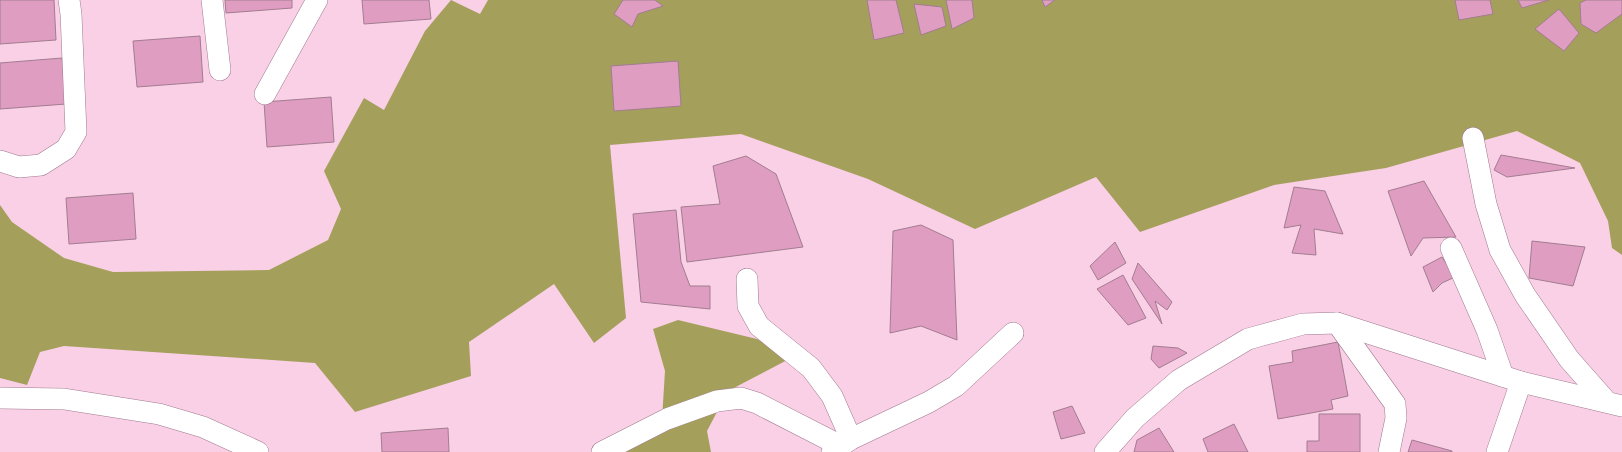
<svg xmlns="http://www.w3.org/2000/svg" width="1622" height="452" font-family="'Roboto Condensed',sans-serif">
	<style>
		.forest { fill: #a4a05c }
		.building { fill: #df9ec1; stroke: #a27c90 }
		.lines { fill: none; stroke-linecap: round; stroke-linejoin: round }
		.minor-casing { stroke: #9f7a8e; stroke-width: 22 }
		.minor { stroke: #fff; stroke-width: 21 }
	</style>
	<rect width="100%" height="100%" fill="#fad0e6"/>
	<!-- forest -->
	<g class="forest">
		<polygon points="451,0 480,14 488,0 1622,0 1622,255 1612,248 1608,221 1580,163 1517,131 1386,168 1274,185 1140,232 1096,177 975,229 868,179 741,134 610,145 626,318 594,343 554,284 469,342 471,376 355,412 315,363 64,346 40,352 27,385 0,378 0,205 12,222 64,258 113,272 269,270 328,240 341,209 324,171 364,98 384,110 425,31"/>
		<polygon points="678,320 757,339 791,358 728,391 707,431 711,452 609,452 662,419 665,371 653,329"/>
	</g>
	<!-- building -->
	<g class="building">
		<polygon points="0,0 54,0 56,40 0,44"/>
		<polygon points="225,0 292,0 292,8 226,13"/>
		<polygon points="362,0 429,0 431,19 364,24"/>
		<polygon points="623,0 655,0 663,6 638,14 632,27 614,14"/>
		<polygon points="867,0 896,0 904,33 874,40"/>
		<polygon points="946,0 972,0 974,18 952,29"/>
		<polygon points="1042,0 1055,0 1045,7"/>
		<polygon points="1455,0 1490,0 1493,14 1459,20"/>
		<polygon points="1518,0 1549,0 1522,8"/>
		<polygon points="1586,0 1622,0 1622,14 1596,33 1581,24 1580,3"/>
		<polygon points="914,4 942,7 946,26 921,35"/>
		<polygon points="1559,9 1579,33 1564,51 1535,29"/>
		<polygon points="200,36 203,82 137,87 133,41"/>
		<polygon points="62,58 66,104 0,109 0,63"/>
		<polygon points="678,61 681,106 614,111 611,66"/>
		<polygon points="331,97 334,142 267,147 264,102"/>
		<polygon points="1501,155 1575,168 1507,177 1494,170"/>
		<polygon points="746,156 776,174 803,247 687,262 681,207 720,204 713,166"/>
		<polygon points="1424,181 1456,237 1423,238 1411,256 1388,191"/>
		<polygon points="1294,187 1325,191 1343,234 1314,229 1316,255 1292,253 1301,225 1284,228"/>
		<polygon points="133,193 136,239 69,244 66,198"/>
		<polygon points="676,210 681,262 690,286 710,286 710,309 641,302 633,214"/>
		<polygon points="921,225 953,240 957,340 921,326 890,333 893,231"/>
		<polygon points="1532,241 1585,247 1573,286 1529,278"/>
		<polygon points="1115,242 1126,263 1098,280 1090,266"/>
		<polygon points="1442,257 1455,277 1442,283 1433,292 1423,267"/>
		<polygon points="1138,263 1172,302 1167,310 1155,301 1162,324 1132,279"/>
		<polygon points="1123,275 1146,318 1128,325 1097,289"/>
		<polygon points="1338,342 1348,396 1331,400 1333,409 1278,419 1269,366 1293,362 1292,351"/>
		<polygon points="1153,346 1178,348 1187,353 1159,368 1151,359"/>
		<polygon points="1072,406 1085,433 1061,439 1053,412"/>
		<polygon points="1319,414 1360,414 1360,452 1307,452 1307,441 1319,441"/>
		<polygon points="1234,424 1248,452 1208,452 1203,439"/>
		<polygon points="448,428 449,452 382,452 381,433"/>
		<polygon points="1159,428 1174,452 1134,452 1137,440"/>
		<polygon points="1412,440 1452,451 1452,452 1408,452"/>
	</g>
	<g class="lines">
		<!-- minor casing -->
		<g class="minor-casing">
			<g id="minor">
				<polyline points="212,0 220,70"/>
				<polyline points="265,94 317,0"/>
				<polyline points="1473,138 1486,204 1500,250 1525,295 1569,359 1606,401"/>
				<polyline points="0,161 19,167 41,165 66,149 76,132 71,14 69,0"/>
				<polyline points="1451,248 1487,330 1503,376"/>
				<polyline points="747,279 748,306 759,326 811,368 832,396 851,439"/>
				<polyline points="1337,323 1395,404 1396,418 1389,452"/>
				<polyline points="0,398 64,399 159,414 203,427 258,452"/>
				<polyline points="602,452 667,419 717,401 741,398 757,403 841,446"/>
				<polyline points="832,452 851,439 929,402 956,386 1013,333"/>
				<polyline points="1105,452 1135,418 1179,380 1248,339 1303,324 1337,323 1521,382 1622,406"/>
				<polyline points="1497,452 1521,382"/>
			</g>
		</g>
		<!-- minor -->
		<use href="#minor" class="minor"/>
	</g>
</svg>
